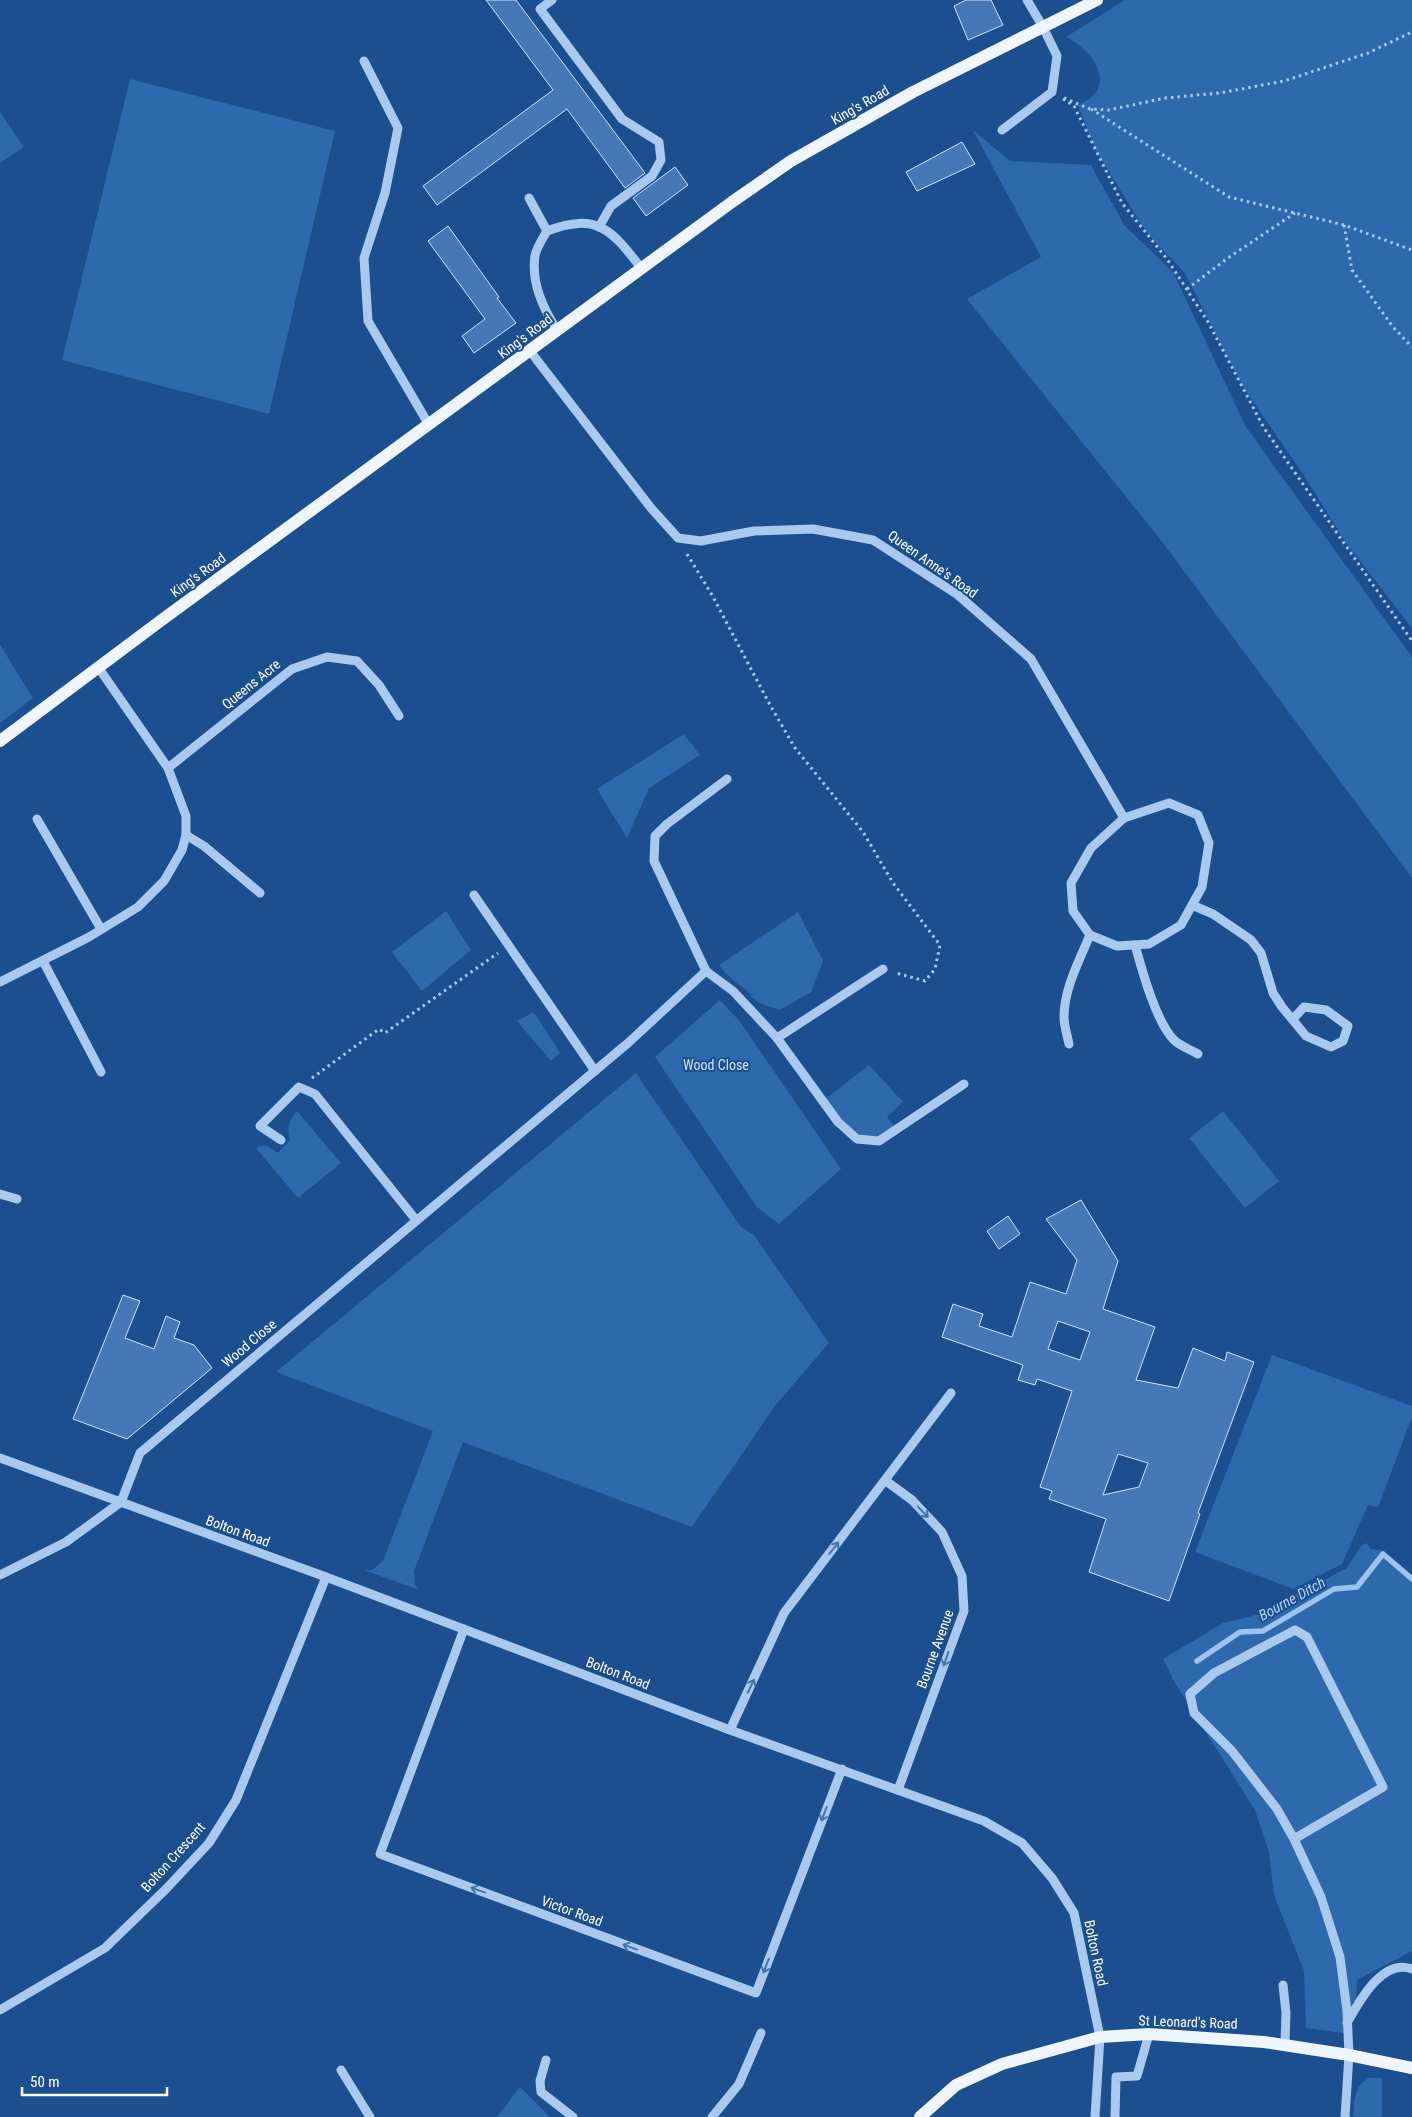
<svg xmlns="http://www.w3.org/2000/svg" width="1412" height="2117" font-family="'Roboto Condensed',sans-serif">
	<style>
		.green { fill: #2e69ad }
		.lines { fill: none; stroke-linecap: round; stroke-linejoin: round }
		.stream { stroke: #9cc4f0; stroke-width: 5.5 }
		.building { fill: #4478b7; stroke: #cfe3fa; fill-rule: evenodd }
		.path { stroke: #a9c9ee; stroke-width: 3; stroke-dasharray: 2.5 4; stroke-linecap: butt }
		.minor { stroke: #a9c9ee; stroke-width: 9 }
		.major { stroke: #f0f6ff; stroke-width: 12 }
		.oneway { stroke: #4674ac }
		.labels { text-anchor: middle; stroke-width: 4; stroke-linejoin: round; paint-order: stroke }
		.street-label { font-size: 14px; fill: #fff; stroke: #1b4f8f }
		.park-label { font-size: 14px; fill: #cfe3fa; stroke: #1b4f8f }
		.water-label { font-size: 15px; font-style: italic; fill: #b5d3f5; stroke: #1b4f8f }
	</style>
	<rect width="100%" height="100%" fill="#1b4f8f"/>
	<!-- green -->
	<g class="green">
		<path d="M1125,0h287v628l-66,-85 -41,-66 -62,-90 -59,-115 -37,-39 -51,-82 -18,-46c42,-17 16,-54 -12,-68z"/>
		<polygon points="130,79 335,131 269,414 62,360"/>
		<polygon points="0,112 24,147 0,163"/>
		<polygon points="973,130 1010,161 1091,165 1124,225 1173,272 1246,427 1412,657 1412,878 1160,539 967,299 1041,257"/>
		<polygon points="0,645 33,698 0,723"/>
		<polygon points="684,734 700,755 649,788 627,838 597,789"/>
		<polygon points="446,911 471,950 422,991 392,952"/>
		<path d="M798,912l25,49 -12,31 -31,18 -18,-6 -12,-8 1,-2c-13,-11 -22,-15 -32,-29z"/>
		<polygon points="720,1000 741,1023 841,1169 779,1224 757,1207 655,1057"/>
		<polygon points="532,1013 536,1015 560,1053 551,1061 517,1021"/>
		<polygon points="869,1065 903,1102 887,1117 897,1130 882,1141 848,1131 824,1100"/>
		<polygon points="636,1073 741,1227 754,1235 829,1343 774,1407 692,1527 463,1442 414,1571 415,1585 419,1590 364,1570 372,1570 383,1561 433,1431 276,1372"/>
		<path d="M297,1111l44,52 -43,35 -42,-50c10,-5 14,-1 22,5l12,-13c-3,-13 -2,-18 7,-29z"/>
		<polygon points="1223,1111 1279,1181 1245,1208 1189,1138"/>
		<polygon points="1272,1355 1412,1406 1412,1417 1378,1507 1368,1505 1342,1564 1293,1589 1195,1552"/>
		<polygon points="1367,1543 1370,1549 1381,1550 1394,1567 1412,1580 1412,1951 1357,1980 1356,2002 1352,2002 1351,2034 1306,2028 1304,1971 1274,1895 1269,1852 1255,1810 1176,1685 1163,1659 1223,1623 1256,1615 1347,1568 1361,1546"/>
		<path d="M1369,2078h13v39h-29c2,-16 0,-31 16,-39z"/>
		<polygon points="520,2087 546,2113 549,2117 497,2117"/>
	</g>
	<g class="lines">
		<!-- stream -->
		<polyline class="stream" points="1197,1661 1240,1632 1263,1631 1334,1589 1357,1587 1383,1554 1412,1579"/>
	</g>
	<!-- building -->
	<g class="building">
		<polygon points="486,0 516,0 645,173 625,188 567,109 437,205 423,186 553,90"/>
		<polygon points="966,0 991,0 1003,25 968,40 954,6"/>
		<polygon points="962,142 975,164 917,191 906,172"/>
		<polygon points="675,167 688,185 646,216 633,198"/>
		<polygon points="448,226 499,297 497,298 516,323 474,353 462,336 485,319 428,241"/>
		<path d="M1081,1200l37,61 -15,48 52,18 -19,53 42,8 15,-40 32,13 2,-9 27,10 -56,151 2,1 -31,87 -80,-29 17,-53 -57,-20 3,-8 -12,-4 32,-96 -35,-12 -2,6 -17,-5 5,-15 -81,-28 11,-33 30,10 -4,12 33,11 18,-55 36,12 11,-34 -31,-41zM1058,1321l32,11 -10,28 -32,-11zM1118,1454l30,9 -9,24 -36,8z"/>
		<polygon points="1008,1216 1020,1234 999,1249 987,1231"/>
		<polygon points="123,1295 140,1301 125,1338 154,1349 166,1316 180,1322 174,1338 194,1345 212,1368 127,1439 73,1419"/>
	</g>
	<g class="lines">
		<!-- path -->
		<g class="path">
			<polyline points="1064,98 1090,109 1109,110 1165,98 1220,93 1284,81 1368,53 1412,32"/>
			<polyline points="1063,99 1074,106 1122,203 1167,259 1208,322 1264,428 1412,641"/>
			<polyline points="1091,109 1229,197 1344,225 1412,250"/>
			<polyline points="1344,225 1352,270 1393,327 1412,347"/>
			<polyline points="1187,289 1228,258 1295,213"/>
			<polyline points="687,554 712,595 770,705 795,748 863,832 893,883 940,945 935,969 925,981 896,973"/>
			<polyline points="312,1078 379,1029 385,1033 498,953"/>
		</g>
		<!-- minor -->
		<g class="minor">
			<polyline points="552,0 540,9 622,119 659,142 661,160 652,176 611,206 599,227"/>
			<polyline points="364,61 398,128 385,193 364,258 368,321 429,425"/>
			<polyline points="1002,130 1052,92 1057,56 1043,27 1027,0"/>
			<polyline points="529,198 547,231"/>
			<path d="M557,330c-14,-22 -26,-47 -22,-74 1,-8 8,-18 12,-25 50,-19 65,-1 94,37"/>
			<polyline points="530,351 651,508 678,538 701,541 754,531 813,529 873,540 958,595 1031,659 1124,818"/>
			<polyline points="168,768 292,669 327,657 357,661 379,685 399,716"/>
			<polyline points="727,779 667,824 655,836 654,861 706,971 733,991 777,1038 838,1122 857,1139 879,1141 964,1084"/>
			<polygon points="1169,803 1198,815 1209,843 1202,887 1181,925 1149,944 1117,946 1090,935 1073,911 1071,883 1091,848 1124,818"/>
			<polyline points="37,819 101,929"/>
			<polyline points="186,835 204,846 260,893"/>
			<polyline points="474,895 595,1071"/>
			<polyline points="1192,905 1213,914 1251,940 1261,953 1273,993 1282,1007 1306,1036 1331,1047 1343,1041 1348,1026 1326,1010 1304,1007 1293,1019"/>
			<path d="M1135,945c7,25 21,77 39,95 6,6 17,10 24,14"/>
			<polyline points="43,961 101,1072"/>
			<polyline points="0,982 89,937 138,907 164,881 182,850 186,835 186,816 168,768 98,667"/>
			<polyline points="777,1038 883,969"/>
			<path d="M1069,1044c-2,-9 -5,-19 -5,-27 0,-28 15,-56 26,-82"/>
			<polyline points="281,1140 260,1126 299,1087 315,1094 416,1220"/>
			<polyline points="0,1194 17,1199"/>
			<polyline points="0,1458 326,1577 730,1730 984,1821 1022,1843 1052,1878 1074,1913 1100,2037 1095,2117"/>
			<polyline points="886,1481 912,1500 942,1532 962,1576 964,1611 898,1790"/>
			<polyline points="0,1575 66,1542 121,1502 140,1453 628,1043 706,971"/>
			<polyline points="464,1629 380,1854 756,1993 842,1769"/>
			<polyline points="730,1730 784,1613 951,1393"/>
			<polyline points="1294,1839 1383,1787 1307,1637 1295,1630 1214,1673 1190,1694 1194,1713 1232,1751 1277,1809 1294,1839 1321,1897 1340,1957 1347,2011 1349,2055 1345,2117"/>
			<polyline points="1283,1985 1286,2013 1285,2044"/>
			<polyline points="0,2010 105,1948 166,1889 209,1843 236,1800 326,1577"/>
			<path d="M1347,2023c12,-21 35,-65 65,-54"/>
			<polyline points="546,2060 540,2081 541,2092 573,2117"/>
			<polyline points="341,2070 370,2117"/>
			<polyline points="712,2117 739,2084 761,2033"/>
			<polyline points="1115,2117 1116,2077 1137,2076 1149,2034"/>
		</g>
		<!-- major -->
		<g class="major">
			<polyline points="0,741 159,622 732,202 791,161 913,92 1097,0"/>
			<polyline points="920,2117 956,2085 1002,2064 1100,2037 1149,2034 1264,2042 1349,2055 1412,2068"/>
		</g>
	</g>
	<!-- one-way arrows -->
	<defs><path id="oneway-shaft" d="M-6 0H5M1.5-3L5.5 0L1.5 3" fill="none" stroke-width="1.6" stroke-linecap="round" stroke-linejoin="round" transform="scale(1.25)"/></defs>
	<g class="oneway">
		<use href="#oneway-shaft" transform="translate(923 1512) rotate(46)"/>
		<use href="#oneway-shaft" transform="translate(834 1548) rotate(-52)"/>
		<use href="#oneway-shaft" transform="translate(946 1659) rotate(110)"/>
		<use href="#oneway-shaft" transform="translate(751 1686) rotate(-65)"/>
		<use href="#oneway-shaft" transform="translate(824 1814) rotate(111)"/>
		<use href="#oneway-shaft" transform="translate(478 1890) rotate(-160)"/>
		<use href="#oneway-shaft" transform="translate(630 1947) rotate(-160)"/>
		<use href="#oneway-shaft" transform="translate(766 1966) rotate(111)"/>
	</g>
	<g class="labels">
		<!-- street labels -->
		<g class="street-label">
			<text transform="translate(860 105) rotate(-30)" y="5">King's Road</text>
			<text transform="translate(525 336) rotate(-37)" y="5">King's Road</text>
			<text transform="translate(933 564) rotate(35)" y="5">Queen Anne's Road</text>
			<text transform="translate(198 575) rotate(-36)" y="5">King's Road</text>
			<text transform="translate(251 684) rotate(-39)" y="5">Queens Acre</text>
			<text transform="translate(249 1343) rotate(-40)" y="5">Wood Close</text>
			<text transform="translate(238 1531) rotate(20)" y="5">Bolton Road</text>
			<text transform="translate(935 1649) rotate(-70)" y="5">Bourne Avenue</text>
			<text transform="translate(618 1673) rotate(21)" y="5">Bolton Road</text>
			<text transform="translate(173 1857) rotate(-48)" y="5">Bolton Crescent</text>
			<text transform="translate(572 1911) rotate(20)" y="5">Victor Road</text>
			<text transform="translate(1096 1953) rotate(78)" y="5">Bolton Road</text>
			<text transform="translate(1188 2022) rotate(2)" y="5">St Leonard's Road</text>
		</g>
		<!-- park labels -->
		<g class="park-label">
			<text x="716" y="1070">Wood Close</text>
		</g>
		<!-- water labels -->
		<g class="water-label">
			<text transform="translate(1292 1599) rotate(-29)" y="5">Bourne Ditch</text>
		</g>
	</g>
	<!-- scale -->
	<path d="M22 2087v8h145v-8" fill="none" stroke="#ffffff" stroke-width="2.5"/>
	<text x="30" y="2087" font-size="15" fill="#ffffff" stroke="#1b4f8f" stroke-width="4" paint-order="stroke">50 m</text>
</svg>
